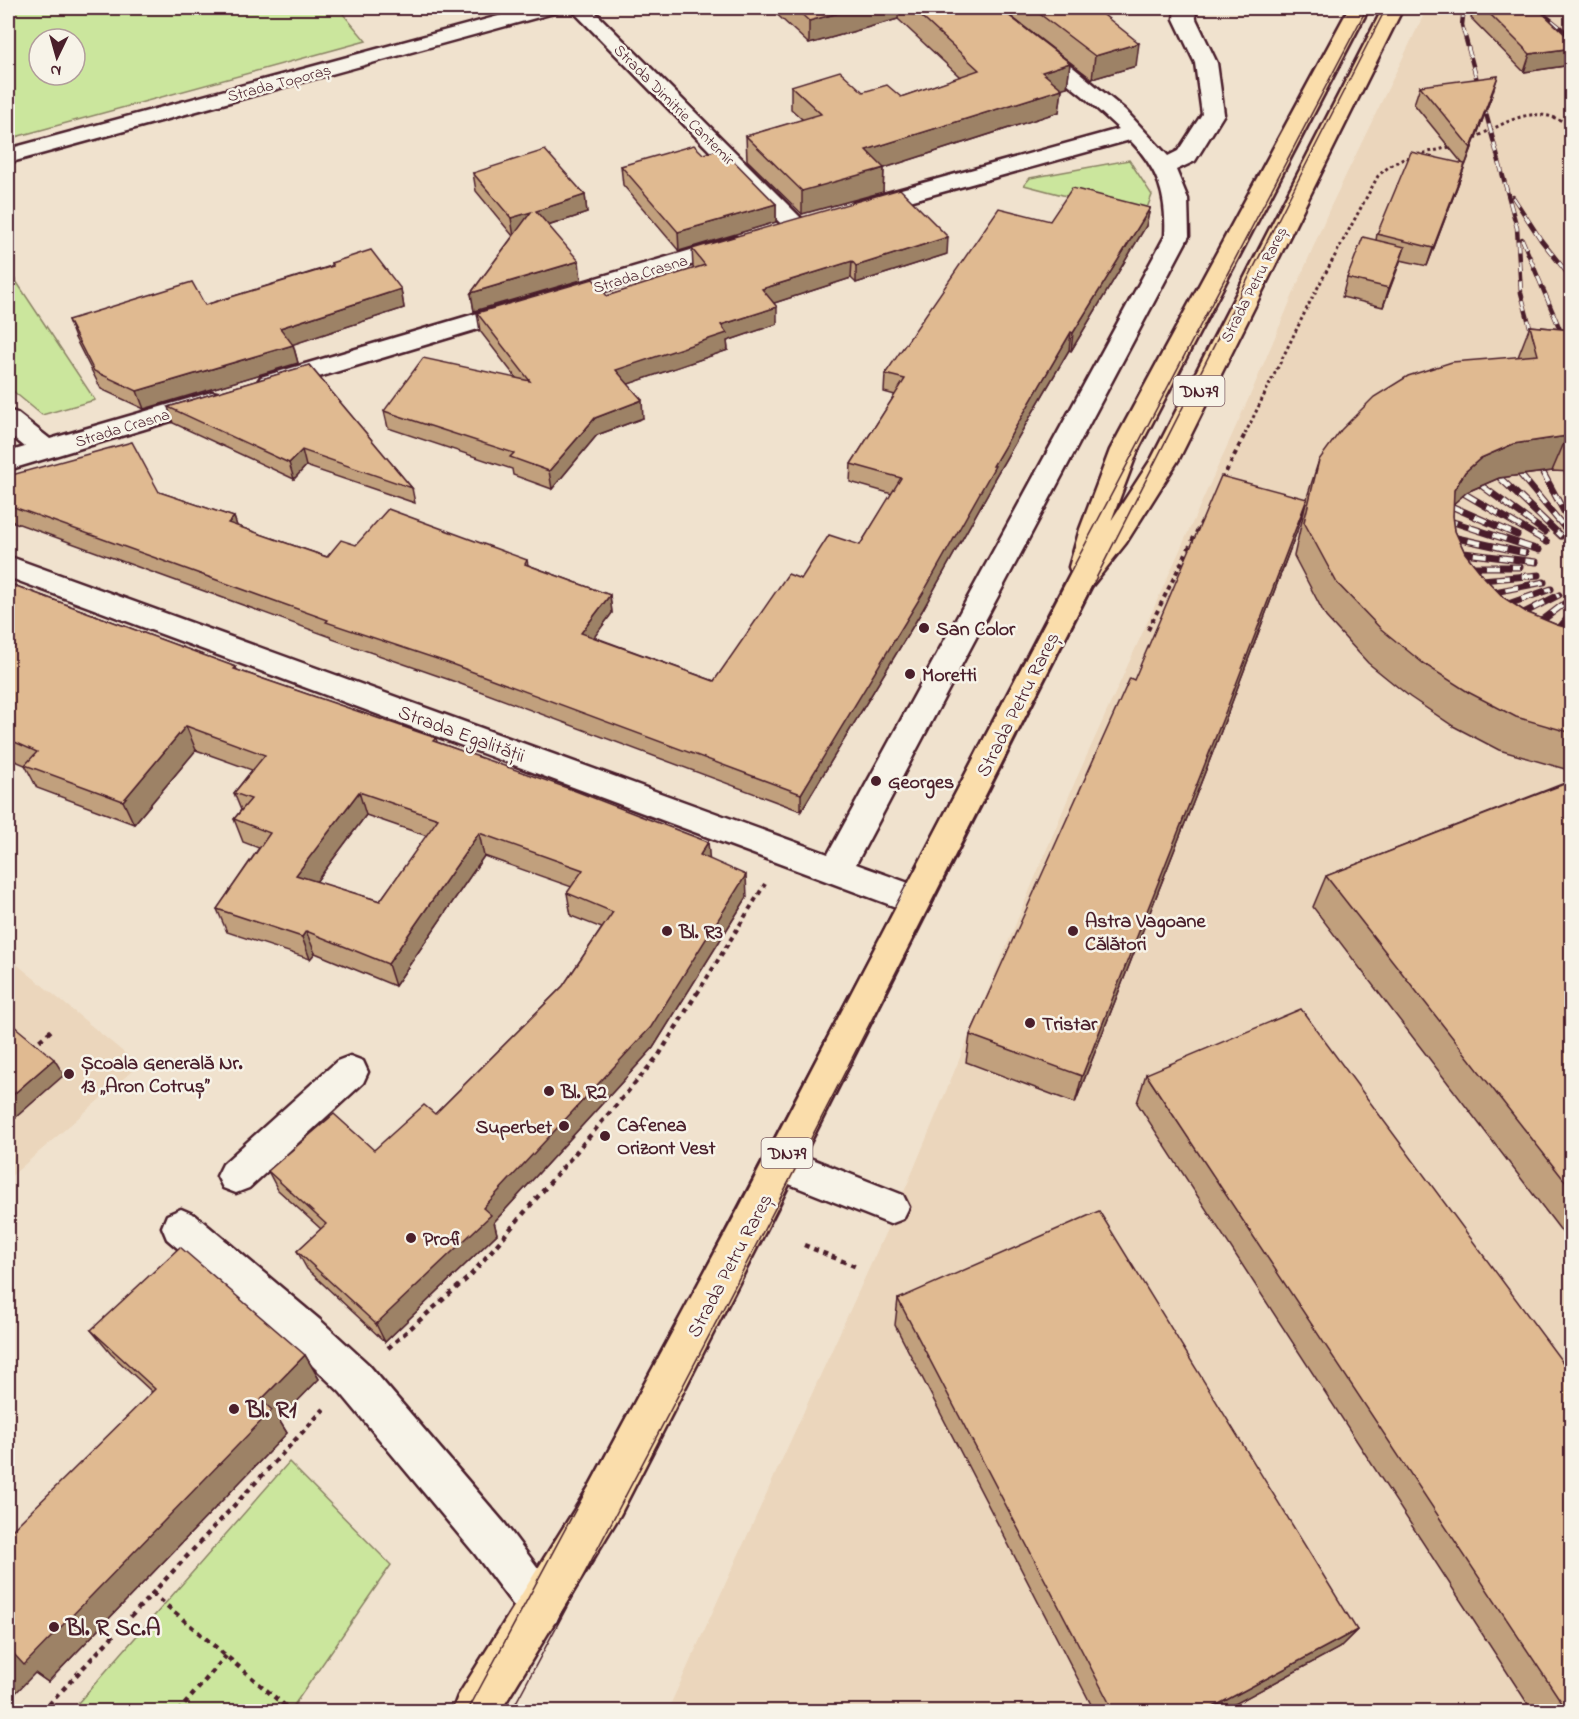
<svg xmlns="http://www.w3.org/2000/svg" width="1579" height="1719" font-family="'Indie Flower',sans-serif">
	<style>
		.built { fill: #ebd6bc }
		.green { fill: #cbe69d; stroke: #8a8264; stroke-width: 1.5; fill-rule: evenodd }
		.lines { fill: none; stroke-linecap: round; stroke-linejoin: round }
		.minor-casing { stroke: #4a1f2b; stroke-width: 5 }
		.major-casing { stroke: #4a1f2b; stroke-width: 5 }
		.path-far2 { stroke: #4a1f2b; stroke-width: 3; stroke-dasharray: 3 3; stroke-linecap: butt }
		.path-far1 { stroke: #4a1f2b; stroke-width: 4; stroke-dasharray: 4.5 4.5; stroke-linecap: butt }
		.path { stroke: #4a1f2b; stroke-width: 4.5; stroke-dasharray: 5 5; stroke-linecap: butt }
		.minor { fill: #f7f3e8; fill-rule: evenodd }
		.major { fill: #faddab; fill-rule: evenodd }
		.tram { stroke: #4a1f2b; stroke-width: 1.5 }
		.rail-far1-casing { stroke: #4a1f2b; stroke-width: 4.5 }
		.rail-casing { stroke: #4a1f2b; stroke-width: 7 }
		.rail-far1 { stroke: #f7f3e8; stroke-width: 3; stroke-dasharray: 10; stroke-linecap: butt }
		.rail { stroke: #f7f3e8; stroke-width: 4.5; stroke-dasharray: 13; stroke-linecap: butt }
		.wall { fill: #c1a07d; stroke: #4a1f2b; stroke-width: 1.5; fill-rule: evenodd }
		.shaded-wall { fill: #9d8266; stroke: #4a1f2b; stroke-width: 1.5 }
		.building { fill: #e0ba91; stroke: #4a1f2b; stroke-width: 1.5; fill-rule: evenodd }
		.poi-dot { fill: #4a1f2b; stroke: #f7f3e8; stroke-width: 2 }
		.labels { text-anchor: middle; stroke-width: 5; stroke-linejoin: round; paint-order: stroke }
		.far-street-label { font-size: 16px; fill: #4a1f2b; stroke: #f7f3e8 }
		.shield { fill: #f7f3e8; stroke: #7e5f64; stroke-width: 1.5 }
		.shield-label { font-size: 18px; font-weight: bold; fill: #4a1f2b }
		.poi-label { font-size: 20px; font-weight: bold; fill: #4a1f2b; stroke: #f7f3e8; text-anchor: start }
		.street-label { font-size: 20px; fill: #4a1f2b; stroke: #f7f3e8 }
		.near-poi-label { font-size: 24px; font-weight: bold; fill: #4a1f2b; stroke: #f7f3e8; text-anchor: start }
	</style>
	<rect width="100%" height="100%" fill="#f0e2ce"/>
	<filter id="ink" filterUnits="userSpaceOnUse"><feTurbulence type="fractalNoise" baseFrequency=".0167" numOctaves="2"/><feDisplacementMap in="SourceGraphic" scale="12" xChannelSelector="R" yChannelSelector="G"/><feConvolveMatrix kernelMatrix="1 2 1 2 8 2 1 2 1" color-interpolation-filters="sRGB"/></filter>
	<g filter="url(#ink)">
		<!-- built -->
		<g class="built">
			<polygon points="1427,8 1571,8 1571,1711 667,1712 907,1185 1074,784 1252,391 1329,210"/>
			<polygon points="8,957 139,1065 8,1179"/>
		</g>
		<!-- green -->
		<g class="green">
			<path d="M8,8h330l28,33 -358,98zM39,39h36v36h-36z"/>
			<polygon points="1129,160 1152,195 1144,216 1024,185 1030,178"/>
			<polygon points="8,269 95,400 42,415 8,387"/>
			<polygon points="289,1462 391,1565 290,1711 71,1711"/>
		</g>
		<g class="lines">
			<!-- minor casing -->
			<g class="minor-casing">
				<g id="minor">
					<polygon points="528,8 560,8 557,12 8,163 8,149"/>
					<polygon points="570,8 591,8 804,221 808,226 804,231 796,233 788,231"/>
					<path d="M974,8h23l43,32 85,70 43,46 10,-5 24,-37 -7,-51 -21,-44 1,-11h20l1,11 21,44 7,51 -29,47 -19,9 12,29 1,37 -333,628 72,26 5,10 -5,10 -12,4 -12,-4 -896,-333v-21l820,298 337,-618c2,-40 -6,-66 -35,-96l-260,72 -8,2 -8,-2 -4,-5 4,-5 265,-73 -37,-34z"/>
					<polygon points="735,237 744,239 747,244 744,249 279,389 270,391 261,389 257,383 261,377"/>
					<polygon points="212,392 221,394 225,400 221,406 8,470 8,452 25,447 8,433 8,410 17,413 50,439"/>
					<polygon points="350,1056 363,1061 368,1072 363,1083 249,1188 236,1193 223,1188 217,1176 223,1164 337,1061"/>
					<polygon points="782,1147 903,1195 909,1207 903,1219 890,1224 769,1176 763,1164 769,1152"/>
					<polygon points="181,1209 195,1215 320,1320 368,1364 505,1524 556,1592 563,1607 556,1622 541,1629 526,1622 475,1554 340,1392 292,1346 167,1239 162,1227 167,1215"/>
				</g>
			</g>
			<!-- major casing -->
			<g class="major-casing">
				<polygon id="major" points="1349,8 1369,8 1138,450 1111,521 1152,458 1383,8 1403,8 1179,459 1126,543 1091,587 764,1234 620,1515 500,1712 452,1712 458,1696 590,1485 738,1210 1071,572 1069,567 1080,529 1110,450"/>
			</g>
			<!-- path-far2 -->
			<g class="path-far2">
				<path d="M1474,138c37,-17 58,-36 98,-12"/>
				<path d="M1245,434l65,-132 68,-126c24,-23 45,-21 75,-30"/>
			</g>
			<!-- path-far1 -->
			<g class="path-far1">
				<polyline points="1222,480 1246,432"/>
				<polyline points="1148,630 1203,519"/>
				<polyline points="697,994 765,884"/>
			</g>
			<!-- path -->
			<g class="path">
				<polyline points="32,1047 54,1028"/>
				<polyline points="804,1245 859,1268"/>
				<polyline points="388,1348 470,1276 659,1055 697,993"/>
				<polyline points="152,1593 291,1711"/>
				<polyline points="42,1712 324,1409"/>
				<polyline points="178,1712 226,1656"/>
			</g>
			<!-- minor -->
			<use href="#minor" class="minor"/>
			<!-- major -->
			<use href="#major" class="major"/>
			<!-- tram -->
			<g class="tram">
				<polyline points="467,1712 695,1287 1367,8"/>
				<path d="M511,1712c301,-563 584,-1136 875,-1704"/>
			</g>
			<!-- rail-far1 casing -->
			<g class="rail-far1-casing">
				<g id="rail-far1">
					<polyline points="1464,8 1462,25 1517,228 1521,293 1534,342"/>
					<polyline points="1536,8 1572,37"/>
					<polyline points="1513,197 1541,240 1572,279"/>
					<polyline points="1522,239 1572,358"/>
				</g>
			</g>
			<!-- rail casing -->
			<g class="rail-casing">
				<g id="rail">
					<polyline points="1563,456 1572,488"/>
					<polyline points="1542,471 1572,526"/>
					<polyline points="1520,474 1570,534"/>
					<polyline points="1500,478 1561,536"/>
					<polyline points="1482,486 1545,532"/>
					<polyline points="1465,494 1547,542"/>
					<polyline points="1451,506 1517,535"/>
					<polyline points="1444,519 1539,550"/>
					<polyline points="1443,535 1525,553"/>
					<polyline points="1448,551 1536,562"/>
					<polyline points="1460,567 1520,567"/>
					<polyline points="1470,581 1539,575"/>
					<polyline points="1480,595 1544,582"/>
					<polyline points="1497,608 1551,589"/>
					<polyline points="1510,620 1559,595"/>
					<polyline points="1531,629 1569,600"/>
					<polyline points="1551,638 1572,613"/>
				</g>
			</g>
			<!-- rail-far1 -->
			<use href="#rail-far1" class="rail-far1"/>
			<!-- rail -->
			<use href="#rail" class="rail"/>
		</g>
		<!-- wall -->
		<g class="wall">
			<polygon points="770,8 999,8 1070,63 1067,87 1061,88 1062,89 1059,112 884,168 883,192 802,214 747,160 746,136 803,120 791,109 791,86 863,92 901,97 960,77 898,19 809,44"/>
			<polygon points="1000,8 1095,8 1136,66 1092,79"/>
			<polygon points="1156,8 1173,8 1172,11"/>
			<polygon points="1475,8 1537,8 1572,41 1572,62 1571,65 1524,72 1471,18"/>
			<polygon points="1420,86 1492,95 1427,266 1400,260 1383,307 1342,297 1347,278 1376,240 1377,234 1462,163 1414,104"/>
			<polygon points="703,154 776,204 776,222 679,251 623,185 621,166"/>
			<polygon points="473,173 585,195 587,213 548,226 581,280 474,311 471,293 513,236 476,191"/>
			<polygon points="1150,208 1146,226 1071,351 1069,350 994,479 993,484 922,611 801,811 450,680 332,639 331,637 8,520 8,476 159,492 234,517 237,526 327,557 356,545 527,560 528,565 610,595 612,613 594,637 714,681 801,579 860,545 892,494 850,482 851,464 895,395 884,392 885,374 1050,221"/>
			<polygon points="692,249 947,254 856,283 851,278 774,303 777,324 727,341 728,350 628,384 643,418 597,435 552,489 513,475 512,469 388,428 384,411 517,379 480,331 477,313 607,296 694,269 693,267"/>
			<polygon points="331,263 401,289 404,308 293,344 298,363 144,409 101,389 75,338 68,320 205,305 331,266"/>
			<polygon points="1530,326 1572,330 1572,472 1552,471 1499,478 1467,492 1453,504 1453,516 1455,531 1465,553 1484,577 1504,598 1526,612 1557,625 1572,629 1572,771 1499,750 1453,726 1410,697 1368,663 1326,617 1294,556 1308,494 1319,460 1518,357"/>
			<polygon points="309,365 412,488 415,503 306,466 294,479 173,423 168,407"/>
			<polygon points="1297,531 1218,739 1075,1103 966,1062 970,1035 1134,680"/>
			<path d="M8,583l228,84 1,3 199,68 1,4 271,100 1,17 38,38 -94,151 -159,174 3,12 -112,108 -78,-73 -10,-18 24,-22 -43,-39 -10,-19 106,-21 61,-36 128,-128 39,-58 -31,-12 -4,-23 5,-6 -88,-31 -89,130 -80,-33 -5,6 -83,-27 -10,-23 42,-61 -16,-6 -9,-23 7,-9 -7,-17 18,-23 -56,-20 -62,74 -97,-36 -12,-23 -17,-7zM366,815l61,21 -47,65 -64,-19z"/>
			<polygon points="1572,780 1572,1245 1313,907 1326,876"/>
			<polygon points="1146,1074 1572,1712 1533,1712 1137,1103"/>
			<polygon points="898,1299 1357,1630 1339,1648 1220,1712 1095,1712 895,1325"/>
			<polygon points="91,1330 305,1355 319,1379 279,1420 287,1433 48,1682 35,1673 152,1392 111,1354"/>
		</g>
		<!-- shaded-wall -->
		<g class="shaded-wall">
			<polygon points="857,8 899,8 898,19 809,44 809,21"/>
			<polygon points="1139,43 1136,66 1092,79 1095,56"/>
			<polygon points="1572,48 1572,62 1571,65 1524,72 1530,54"/>
			<polygon points="1070,63 1067,87 1039,95 1042,72"/>
			<polygon points="1498,76 1492,95 1465,166 1471,148"/>
			<polygon points="1062,89 1059,112 872,172 884,168 883,192 802,214 802,191 866,150"/>
			<polygon points="1465,164 1459,182 1427,266 1433,248"/>
			<polygon points="585,195 587,213 538,229 536,211"/>
			<polygon points="776,204 776,222 679,251 678,232"/>
			<polygon points="1150,208 1146,226 1071,351 1073,333"/>
			<polygon points="531,212 514,237 511,218"/>
			<polygon points="948,237 947,254 856,283 856,266"/>
			<polygon points="1405,247 1399,265 1383,307 1389,288"/>
			<polygon points="579,261 581,280 474,311 471,293"/>
			<polygon points="852,261 851,278 762,307 762,289"/>
			<polygon points="401,289 404,308 285,347 280,328"/>
			<polygon points="777,307 777,324 727,341 728,350 617,388 616,370 721,325"/>
			<polygon points="1071,332 1069,350 994,479 993,484 922,611 801,811 801,794"/>
			<polygon points="293,345 298,363 144,409 137,391"/>
			<polygon points="642,400 643,418 597,435 552,489 549,471 595,418"/>
			<polygon points="1567,436 1552,471 1499,478 1467,492 1451,506 1454,490 1465,472 1481,458 1513,444"/>
			<polygon points="302,450 306,466 294,479 289,463"/>
			<polygon points="1307,499 1297,531 1218,739 1075,1103 1082,1076"/>
			<polygon points="234,517 240,535 228,523"/>
			<polygon points="610,595 612,613 584,651 581,633"/>
			<polygon points="186,726 196,750 134,824 123,801"/>
			<polygon points="359,792 366,815 304,898 296,875"/>
			<polygon points="479,833 484,856 395,986 388,964"/>
			<polygon points="708,842 710,865 700,855"/>
			<polygon points="746,875 747,897 653,1048 494,1222 497,1234 385,1342 376,1324 483,1208"/>
			<polygon points="306,931 315,953 310,959 302,937"/>
			<polygon points="54,1059 64,1075 8,1124 8,1099"/>
			<polygon points="305,1355 319,1379 279,1420 287,1433 48,1682 35,1673 8,1701 8,1658"/>
			<polygon points="1357,1630 1339,1648 1220,1712 1204,1712"/>
		</g>
		<!-- building -->
		<g class="building">
			<polygon points="795,8 857,8 809,21"/>
			<polygon points="912,8 999,8 1070,63 1042,72 1062,89 866,150 884,168 802,191 746,136 821,114 791,86 840,71 863,92 887,85 901,97 979,70"/>
			<polygon points="1032,8 1095,8 1139,43 1095,56"/>
			<polygon points="1484,8 1537,8 1572,41 1572,48 1530,54"/>
			<polygon points="1498,76 1471,148 1420,86"/>
			<polygon points="694,145 703,154 722,149 776,204 678,232 621,166"/>
			<polygon points="545,150 585,195 536,211 579,261 471,293 531,212 511,218 473,173"/>
			<polygon points="1411,152 1465,164 1433,248 1377,234"/>
			<polygon points="1072,188 1150,208 1073,333 1071,332 993,466 995,466 923,593 801,794 446,662 326,622 328,620 8,505 8,476 132,442 159,492 234,517 228,523 327,557 341,540 356,545 388,509 527,560 525,564 610,595 581,633 714,681 788,574 801,579 829,535 860,545 901,478 851,464 905,379 885,374 999,208 1050,221"/>
			<polygon points="900,189 948,237 856,266 852,261 762,289 777,307 721,325 727,333 616,370 642,400 595,418 549,471 510,457 514,453 384,411 423,358 530,381 477,313 593,279 607,296 705,265 692,249"/>
			<polygon points="1363,237 1405,247 1389,288 1347,278"/>
			<polygon points="371,250 401,289 280,328 293,345 137,391 94,371 68,320 192,282 205,305 333,266 331,263"/>
			<polygon points="1530,326 1572,330 1572,437 1567,436 1513,444 1481,458 1465,472 1454,490 1453,516 1455,531 1465,553 1484,577 1504,598 1526,612 1557,625 1572,629 1572,733 1516,717 1468,692 1424,664 1381,629 1337,583 1304,522 1319,460 1341,430 1374,397 1408,376 1452,362 1538,355"/>
			<polygon points="309,365 412,488 302,450 289,463 168,407"/>
			<polygon points="1221,476 1307,499 1227,708 1082,1076 970,1035 1130,678 1134,680"/>
			<path d="M8,583l228,84 -2,2 202,69 -3,3 140,49 135,52 -8,13 46,20 -95,152 -168,181 8,7 -115,109 -79,-73 29,-27 -58,-53 66,-57 40,36 50,-45 11,9 128,-128 50,-74 -46,-19 16,-23 -104,-37 -91,131 -82,-33 -4,6 -85,-28 53,-76 -36,-14 17,-20 -17,-6 31,-38 -79,-29 -63,75 -98,-36 12,-13 -29,-13zM359,792l79,27 -58,82 -84,-26z"/>
			<polygon points="1572,781 1572,1190 1326,876"/>
			<polygon points="1301,1009 1572,1375 1572,1712 1568,1712 1146,1074"/>
			<polygon points="8,1021 54,1059 8,1099"/>
			<polygon points="1099,1211 1357,1630 1204,1712 1114,1712 898,1299"/>
			<polygon points="180,1247 305,1355 261,1400 272,1410 24,1665 13,1653 8,1658 8,1534 155,1389 91,1330"/>
		</g>
	</g>
	<!-- markers -->
	<g class="poi-dot">
		<circle cx="924" cy="628" r="6"/>
		<circle cx="910" cy="674" r="6"/>
		<circle cx="876" cy="781" r="6"/>
		<circle cx="667" cy="931" r="6"/>
		<circle cx="1073" cy="931" r="6"/>
		<circle cx="1030" cy="1023" r="6"/>
		<circle cx="69" cy="1074" r="6"/>
		<circle cx="549" cy="1091" r="6"/>
		<circle cx="564" cy="1126" r="6"/>
		<circle cx="605" cy="1136" r="6"/>
		<circle cx="411" cy="1238" r="6"/>
		<circle cx="234" cy="1409" r="6"/>
		<circle cx="54" cy="1627" r="6"/>
	</g>
	<g class="labels">
		<!-- far-street labels -->
		<g class="far-street-label">
			<text transform="translate(279 82) rotate(-15)" y="6">Strada Toporaș</text>
			<text transform="translate(675 104) rotate(45)" y="6">Strada Dimitrie Cantemir</text>
			<text transform="translate(640 273) rotate(-17)" y="6">Strada Crasna</text>
			<text transform="translate(1253 284) rotate(-63)" y="6">Strada Petru Rareș</text>
			<text transform="translate(122 427) rotate(-17)" y="6">Strada Crasna</text>
		</g>
		<!-- shield labels -->
		<g class="shield">
			<rect x="1173.5" y="376" width="51" height="30" rx="4.5"/>
			<rect x="761.5" y="1138" width="51" height="30" rx="4.5"/>
		</g>
		<g class="shield-label">
			<text x="1199" y="397">DN79</text>
			<text x="787" y="1159">DN79</text>
		</g>
		<!-- poi labels -->
		<g class="poi-label">
			<text x="936" y="635">San Color</text>
			<text x="922" y="681">Moretti</text>
			<text x="888" y="788">Georges</text>
			<text x="1085" y="927">Astra Vagoane<tspan x="1085" dy="23">Călători</tspan></text>
			<text x="679" y="938">Bl. R3</text>
			<text x="1042" y="1030">Tristar</text>
			<text x="81" y="1069">Școala Generală Nr.<tspan x="81" dy="23">13 „Aron Cotruș”</tspan></text>
			<text x="561" y="1098">Bl. R2</text>
			<text x="617" y="1131">Cafenea<tspan x="617" dy="23">Orizont Vest</tspan></text>
			<text x="552" y="1133" text-anchor="end">Superbet</text>
			<text x="423" y="1245">Profi</text>
		</g>
		<!-- street labels -->
		<g class="street-label">
			<text transform="translate(1017 704) rotate(-63)" y="7">Strada Petru Rareș</text>
			<text transform="translate(462 733) rotate(20)" y="7">Strada Egalității</text>
			<text transform="translate(729 1265) rotate(-62)" y="7">Strada Petru Rareș</text>
		</g>
		<!-- near-poi labels -->
		<g class="near-poi-label">
			<text x="246" y="1417">Bl. R1</text>
			<text x="66" y="1635">Bl. R Sc.A</text>
		</g>
	</g>
	<!-- margin -->
	<rect width="1579" height="1719" fill="none" stroke="#f7f3e8" stroke-width="30"/>
	<rect x="15" y="15" width="1549" height="1689" fill="none" stroke="#4a1f2b" stroke-width="2" filter="url(#ink)"/>
	<!-- north arrow -->
	<g transform="translate(57 57) rotate(185)"><circle r="28" fill="#f7f3e8" stroke="#b29e9c" stroke-width="1.5"/>
	<path d="M0-4.5L10 22L0 15L-10 22Z" fill="#4a1f2b"/>
	<text y="-9" font-size="16" font-weight="bold" text-anchor="middle" fill="#4a1f2b">N</text>
	</g>
</svg>
